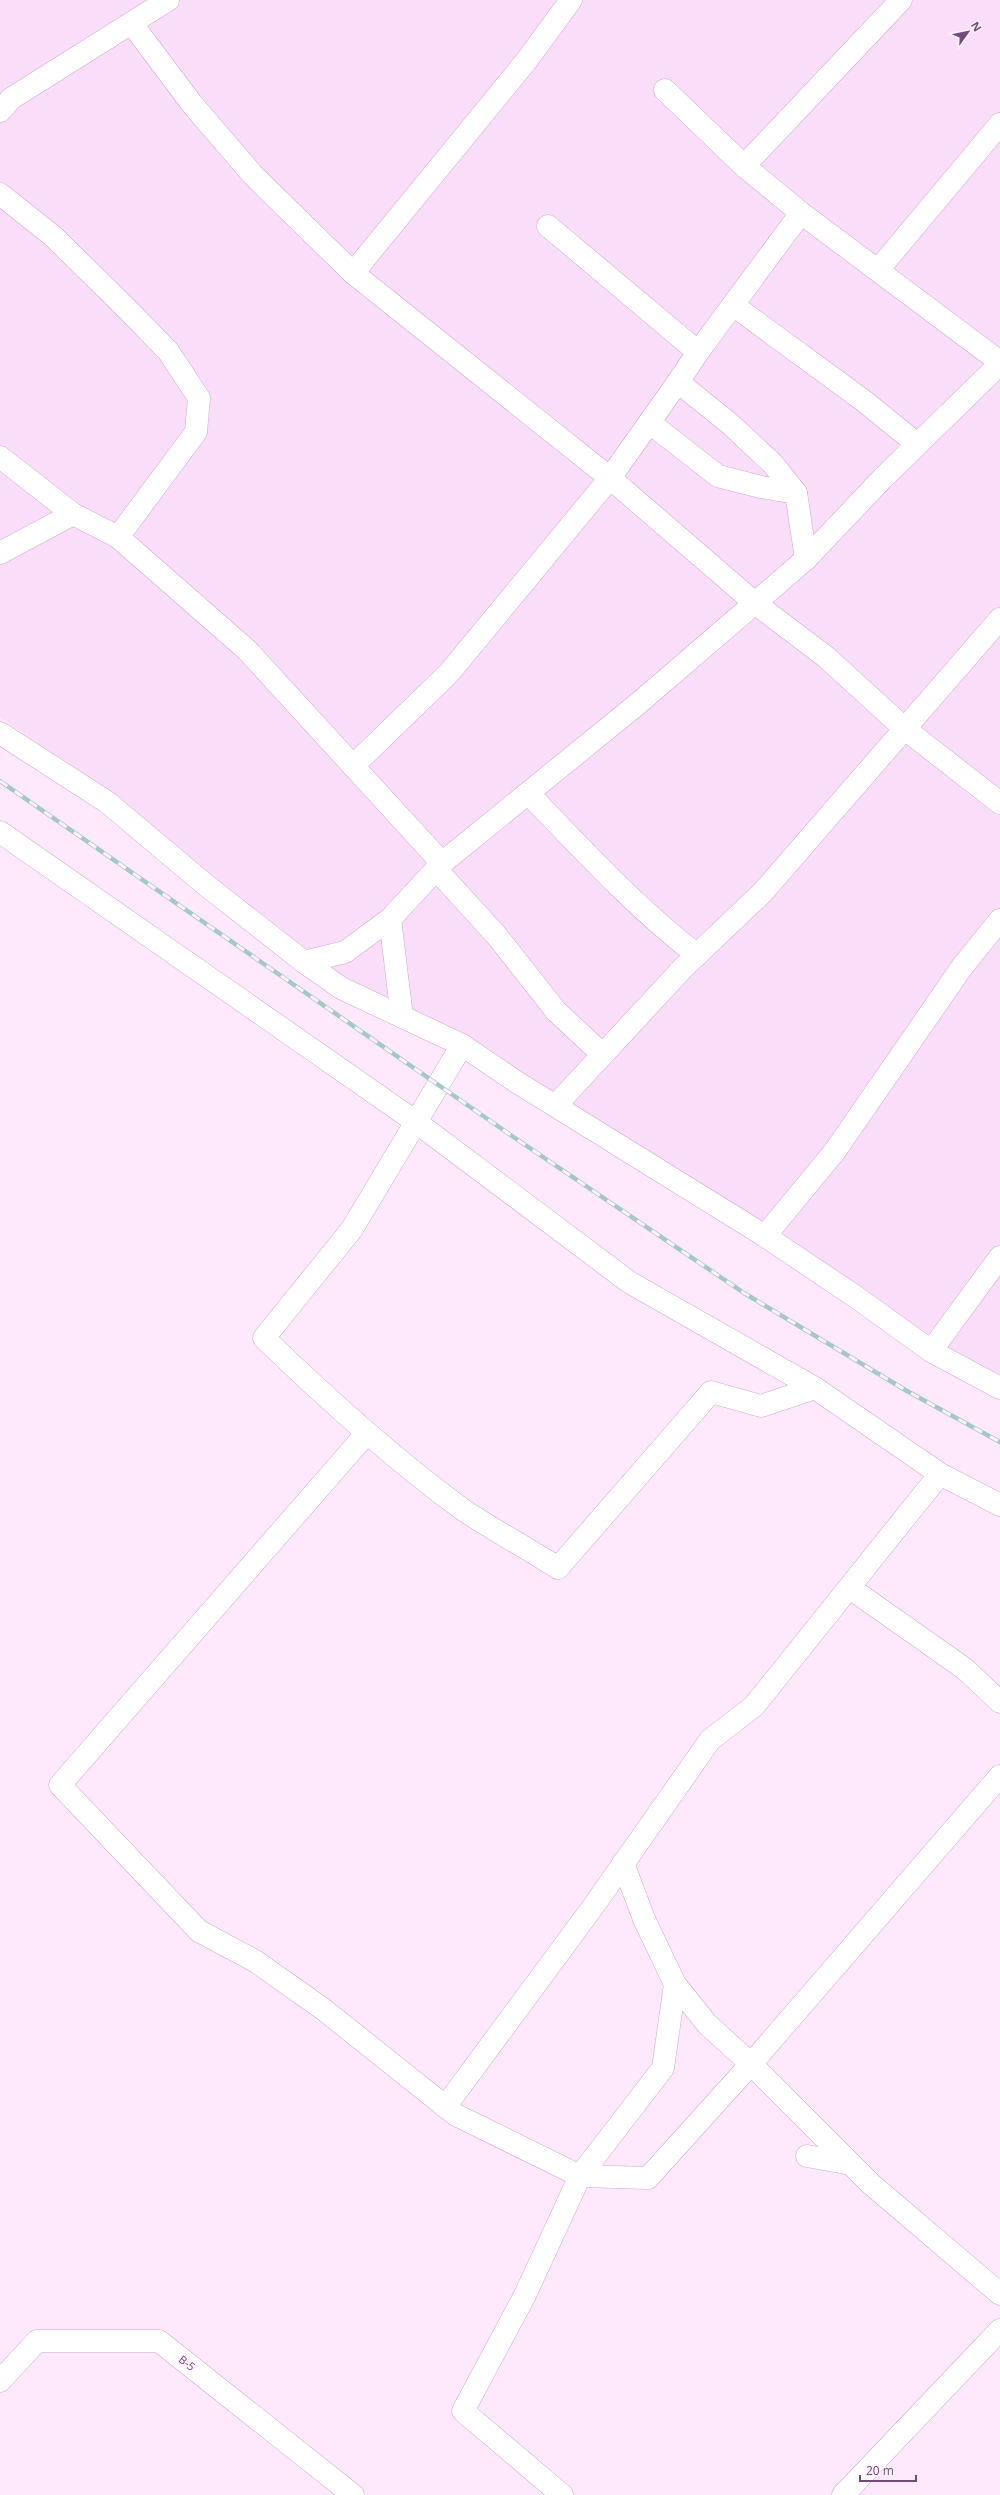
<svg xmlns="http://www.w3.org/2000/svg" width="1000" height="2495" font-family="'Open Sans',sans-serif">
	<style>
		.residential { fill: #faddf8 }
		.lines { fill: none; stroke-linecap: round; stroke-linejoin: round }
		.minor-casing { stroke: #ccabce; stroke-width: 23 }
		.minor { stroke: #fff; stroke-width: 22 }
		.rail-casing { stroke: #a6c7c9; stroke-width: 4.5 }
		.rail { stroke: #fff0fd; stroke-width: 3; stroke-dasharray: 9; stroke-linecap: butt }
		.labels { text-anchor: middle; stroke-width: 4; stroke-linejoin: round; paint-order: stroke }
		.street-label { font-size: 11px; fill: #734b79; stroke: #fff0fd }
	</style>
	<rect width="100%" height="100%" fill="#fde9fb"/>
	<!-- residential -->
	<polygon class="residential" points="0,0 1000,0 1000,1392 466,1039 330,969 109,793 0,717"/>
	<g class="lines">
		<!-- minor casing -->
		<g class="minor-casing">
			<g id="minor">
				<polyline points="132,24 192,104 253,175 353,273 610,478 756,604 826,657 905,729 1000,803"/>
				<polyline points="665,90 744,166 801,213 1000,362"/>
				<polyline points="0,111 12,98 168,0"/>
				<polyline points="744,166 901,0"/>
				<polyline points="0,194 54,237 130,312 168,351 199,398 196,432 118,537 247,650 442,863"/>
				<polyline points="801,213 698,352 678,382 729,423 773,464 796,493 806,559"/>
				<polyline points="548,226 698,352"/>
				<polyline points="878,270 1000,124"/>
				<polyline points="353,273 527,60 571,0"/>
				<polyline points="733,305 864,401 917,444"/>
				<polyline points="650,423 718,476 761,487 796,493"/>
				<polyline points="0,457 73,514"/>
				<polyline points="0,553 73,514 118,537"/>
				<polyline points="0,733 107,802 207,886 304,962 341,988 462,1045 515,1081 765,1236 856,1297 931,1351 1000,1388"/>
				<polyline points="353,766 449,673 610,478 678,382"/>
				<path d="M528,793c54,56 107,114 169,162"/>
				<polyline points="0,832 416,1122 629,1282 815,1388"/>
				<polyline points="436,869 497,936 556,1011 602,1054"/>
				<polyline points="304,962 345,952 390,919"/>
				<polyline points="402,1017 390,919 442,863 640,702 806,559 882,479 1000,364"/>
				<path d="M462,1045l-110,184 -88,109c63,61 127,119 198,171 31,21 65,39 96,59l153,-176 50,14 54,-18 125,86 60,31"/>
				<polyline points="556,1105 684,967 762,893 1000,619"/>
				<polyline points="765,1236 835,1151 962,967 1000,920"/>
				<polyline points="931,1351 1000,1257"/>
				<polyline points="366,1434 60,1785 199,1931 255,1961 323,2009 456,2115 580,2176 648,2178 751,2064 1000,1776"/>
				<polyline points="850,1588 965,1669 1000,1702"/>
				<polyline points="623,1863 644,1919 675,1984 707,2024 751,2064 871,2184 1000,2294"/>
				<polyline points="445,2107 595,1904 710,1740 754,1706 940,1474"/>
				<polyline points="807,2156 851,2164"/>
				<polyline points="0,2381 37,2341 159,2341 353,2495"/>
				<polyline points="562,2495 463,2411 525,2295 580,2176 663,2068 675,1984"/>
				<polyline points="843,2495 1000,2330"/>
			</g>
		</g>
		<!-- minor -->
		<use href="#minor" class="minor"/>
		<!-- rail casing -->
		<g class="rail-casing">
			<polyline id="rail" points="0,781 512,1136 744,1293 907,1391 1000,1442"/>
		</g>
		<!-- rail -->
		<use href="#rail" class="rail"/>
	</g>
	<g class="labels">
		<!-- street labels -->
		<g class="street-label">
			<text transform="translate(187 2363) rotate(38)" y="4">B-5</text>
		</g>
	</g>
	<!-- north arrow -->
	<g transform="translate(968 32) rotate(57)" stroke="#fff0fd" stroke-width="3" paint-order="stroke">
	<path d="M0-3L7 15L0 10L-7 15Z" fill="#734b79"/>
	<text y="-6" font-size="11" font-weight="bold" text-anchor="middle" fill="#734b79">N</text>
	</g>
	<!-- scale -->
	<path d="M860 2475v6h56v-6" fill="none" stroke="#734b79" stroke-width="2"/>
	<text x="866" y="2475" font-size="12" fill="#734b79" stroke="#fff0fd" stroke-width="3" paint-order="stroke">20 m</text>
</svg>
